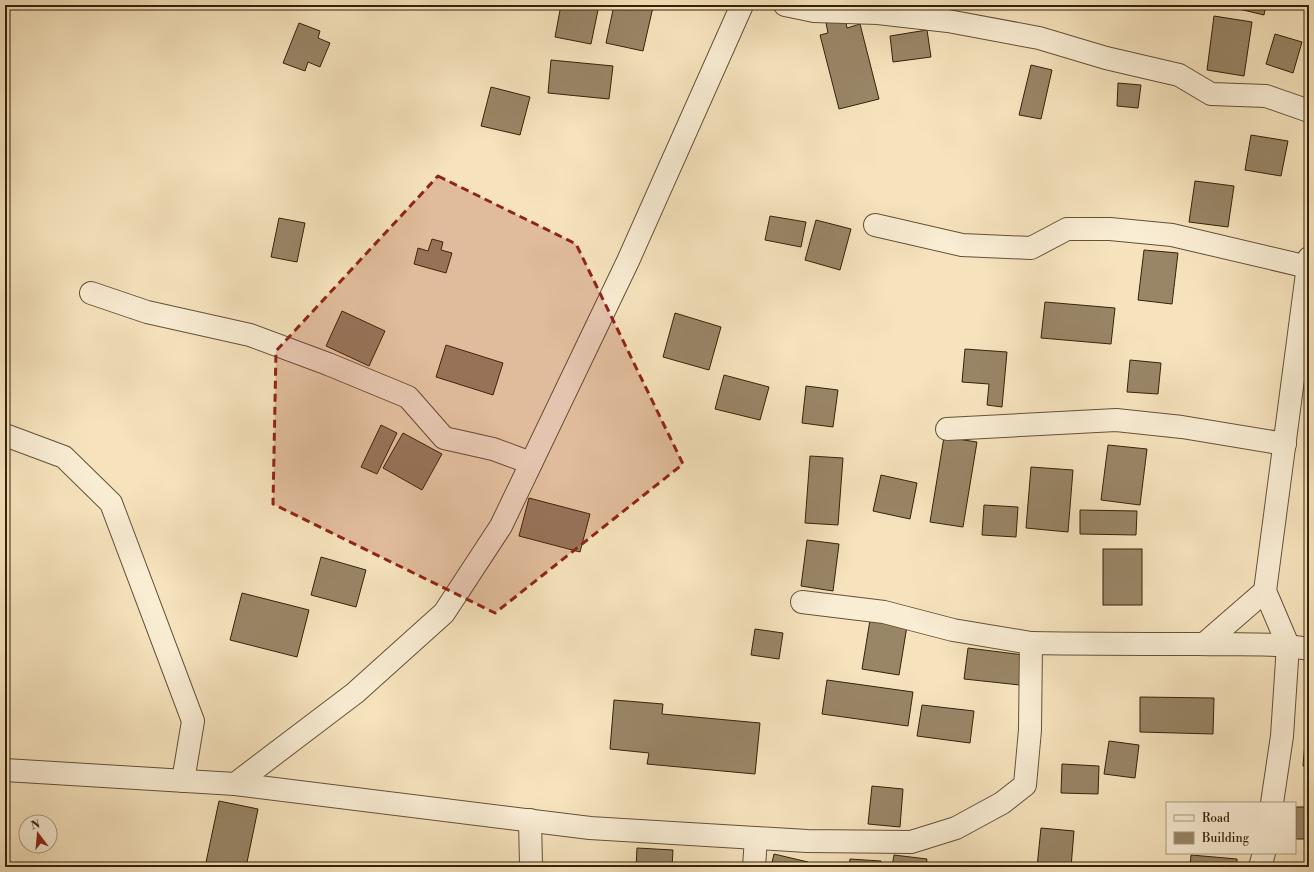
<svg xmlns="http://www.w3.org/2000/svg" width="1314" height="872" font-family="'Libre Bodoni',serif">
	<style>
		.building { fill: #998667; stroke: #342209 }
		.lines { fill: none; stroke-linecap: round; stroke-linejoin: round }
		.minor-casing { stroke: #645236; stroke-width: 24 }
		.minor { stroke: #f9edd4; stroke-width: 22 }
		.marked { fill: #8f2418; fill-opacity: 0.2; stroke: #8f2418; stroke-width: 3; stroke-dasharray: 8 5; stroke-linejoin: round }
	</style>
	<rect width="100%" height="100%" fill="#f6e3bd"/>
	<filter id="stains"><feTurbulence type="fractalNoise" baseFrequency=".005" numOctaves="4"/><feColorMatrix values="0 0 0 0 .2 0 0 0 0 .09 0 0 0 0 .02 0 0 0 .5 -.17"/></filter>
	<radialGradient id="worn" r=".72"><stop offset=".6" stop-color="#630" stop-opacity="0"/><stop offset="1" stop-color="#630" stop-opacity=".3"/></radialGradient>
	<!-- building -->
	<g class="building">
		<polygon points="561,5 599,5 591,44 555,37"/>
		<polygon points="614,5 644,5 653,7 643,51 606,43"/>
		<polygon points="1222,5 1266,5 1264,15"/>
		<polygon points="1214,16 1252,22 1244,76 1207,70"/>
		<polygon points="845,18 847,28 860,24 879,99 839,109 820,35 828,33 826,23"/>
		<polygon points="299,23 320,31 318,38 330,43 320,67 308,62 305,71 283,63"/>
		<polygon points="927,30 931,57 893,62 890,36"/>
		<polygon points="1275,34 1302,42 1293,73 1266,64"/>
		<polygon points="551,60 613,66 609,99 548,93"/>
		<polygon points="1031,65 1052,70 1041,119 1019,115"/>
		<polygon points="1118,83 1141,85 1138,108 1117,106"/>
		<polygon points="491,87 530,97 520,135 481,126"/>
		<polygon points="1251,135 1288,141 1281,176 1245,170"/>
		<polygon points="1195,181 1234,186 1228,227 1189,222"/>
		<polygon points="770,216 806,222 801,247 765,240"/>
		<polygon points="279,218 305,223 297,262 271,257"/>
		<polygon points="816,220 851,229 840,270 805,260"/>
		<polygon points="432,239 443,242 441,250 452,253 446,273 414,264 418,248 428,251"/>
		<polygon points="1144,250 1178,253 1172,304 1138,300"/>
		<polygon points="1045,302 1115,308 1111,344 1041,338"/>
		<polygon points="342,311 385,331 369,366 326,346"/>
		<polygon points="675,313 721,327 709,370 663,357"/>
		<polygon points="446,345 503,363 493,395 436,377"/>
		<polygon points="965,349 1007,352 1002,407 987,405 989,384 962,382"/>
		<polygon points="1130,360 1161,363 1158,394 1127,392"/>
		<polygon points="724,375 769,387 760,420 715,409"/>
		<polygon points="806,386 838,390 833,427 802,423"/>
		<polygon points="381,425 397,433 377,474 361,467"/>
		<polygon points="403,433 442,454 422,490 383,468"/>
		<polygon points="944,437 977,442 963,527 930,522"/>
		<polygon points="1108,445 1147,449 1140,505 1101,500"/>
		<polygon points="810,456 843,458 838,525 805,523"/>
		<polygon points="1031,467 1073,470 1068,532 1026,528"/>
		<polygon points="881,475 917,483 910,519 873,511"/>
		<polygon points="529,498 590,514 580,552 519,536"/>
		<polygon points="984,505 1018,507 1016,537 982,535"/>
		<polygon points="1080,510 1137,511 1136,535 1080,534"/>
		<polygon points="1308,537 1309,537 1309,572 1307,572"/>
		<polygon points="807,540 839,544 833,591 801,586"/>
		<rect x="1103" y="549" width="39" height="56"/>
		<polygon points="321,557 366,570 356,607 311,595"/>
		<polygon points="242,593 309,610 297,657 230,640"/>
		<polygon points="870,620 907,626 899,675 862,669"/>
		<polygon points="755,629 783,633 779,659 751,655"/>
		<polygon points="968,648 1024,655 1020,685 964,679"/>
		<polygon points="827,680 913,692 908,726 822,714"/>
		<polygon points="1140,697 1214,698 1213,734 1140,732"/>
		<polygon points="614,700 663,704 662,714 760,723 755,774 647,764 649,753 610,749"/>
		<polygon points="922,705 974,711 970,743 917,736"/>
		<polygon points="1306,731 1309,731 1309,766 1303,766"/>
		<polygon points="1109,741 1139,745 1135,778 1104,774"/>
		<polygon points="1062,764 1099,766 1098,794 1061,793"/>
		<polygon points="872,786 903,789 900,827 868,824"/>
		<polygon points="219,801 258,809 246,867 205,867"/>
		<rect x="1296" y="807" width="13" height="32"/>
		<polygon points="1041,828 1074,831 1071,867 1037,867"/>
		<polygon points="637,848 673,850 672,867 636,867"/>
		<polygon points="774,854 808,862 806,867 771,867"/>
		<polygon points="894,855 927,859 926,867 892,867"/>
		<polygon points="1191,855 1237,859 1237,867 1190,867"/>
		<polygon points="850,859 881,861 881,867 849,867"/>
	</g>
	<g class="lines">
		<!-- minor casing -->
		<g class="minor-casing">
			<g id="minor">
				<polyline points="785,5 814,11 878,13 948,21 1039,38 1106,58 1179,75 1211,94 1266,96 1309,111"/>
				<polyline points="875,225 962,245 1031,248 1067,229 1110,229 1172,235 1308,267"/>
				<polyline points="91,293 147,312 250,335 328,364 408,397 444,438 493,449 531,463"/>
				<polyline points="947,429 1116,420 1182,427 1285,444"/>
				<polyline points="5,435 64,457 111,503 193,721 183,781"/>
				<polyline points="802,602 884,612 953,630 1031,643"/>
				<polyline points="1204,644 1265,591"/>
				<path d="M5,770l230,14 355,44 217,13 104,1 45,-14 46,-25 23,-18 5,-55 1,-87c56,1 112,1 168,1 37,1 73,-2 110,5"/>
				<polyline points="235,784 355,693 444,613 501,526 628,261 742,5"/>
				<polyline points="1272,803 1282,736 1288,645 1265,591 1309,258"/>
				<polyline points="530,820 531,865 530,867"/>
				<polyline points="754,867 756,838"/>
				<polyline points="1260,867 1264,853"/>
			</g>
		</g>
		<!-- minor -->
		<use href="#minor" class="minor"/>
	</g>
	<!-- marked area -->
	<path class="marked" d="M438,176l138,68 107,220 -188,149 -222,-109 3,-153z"/>
	<!-- margin -->
	<rect width="1314" height="872" fill="none" stroke="#f6e3bd" stroke-width="20"/>
	<rect x="6" y="6" width="1302" height="860" fill="none" stroke="#342209" stroke-width="2"/>
	<rect x="10" y="10" width="1294" height="852" fill="none" stroke="#342209"/>
	<!-- legend -->
	<rect x="1166" y="802" width="130" height="52" fill="#f9edd4" stroke="#aa9c83"/>
	<rect x="1174" y="815" width="20" height="6" fill="#f9edd4" stroke="#aa9c83"/>
	<text x="1202" y="822" font-size="12" fill="#342209">Road</text>
	<rect x="1174" y="832" width="20" height="12" fill="#998667" stroke="#aa9c83"/>
	<text x="1202" y="842" font-size="12" fill="#342209">Building</text>
	<!-- north arrow -->
	<g transform="translate(38 834) rotate(344)"><circle r="19" fill="#f9edd4" stroke="#aa9c83"/>
	<path d="M0-3L7 15L0 10L-7 15Z" fill="#8f2418"/>
	<text y="-6" font-size="11" font-weight="bold" text-anchor="middle" fill="#342209">N</text>
	</g>
	<rect width="100%" height="100%" filter="url(#stains)"/>
	<rect width="100%" height="100%" fill="url(#worn)"/>
</svg>
